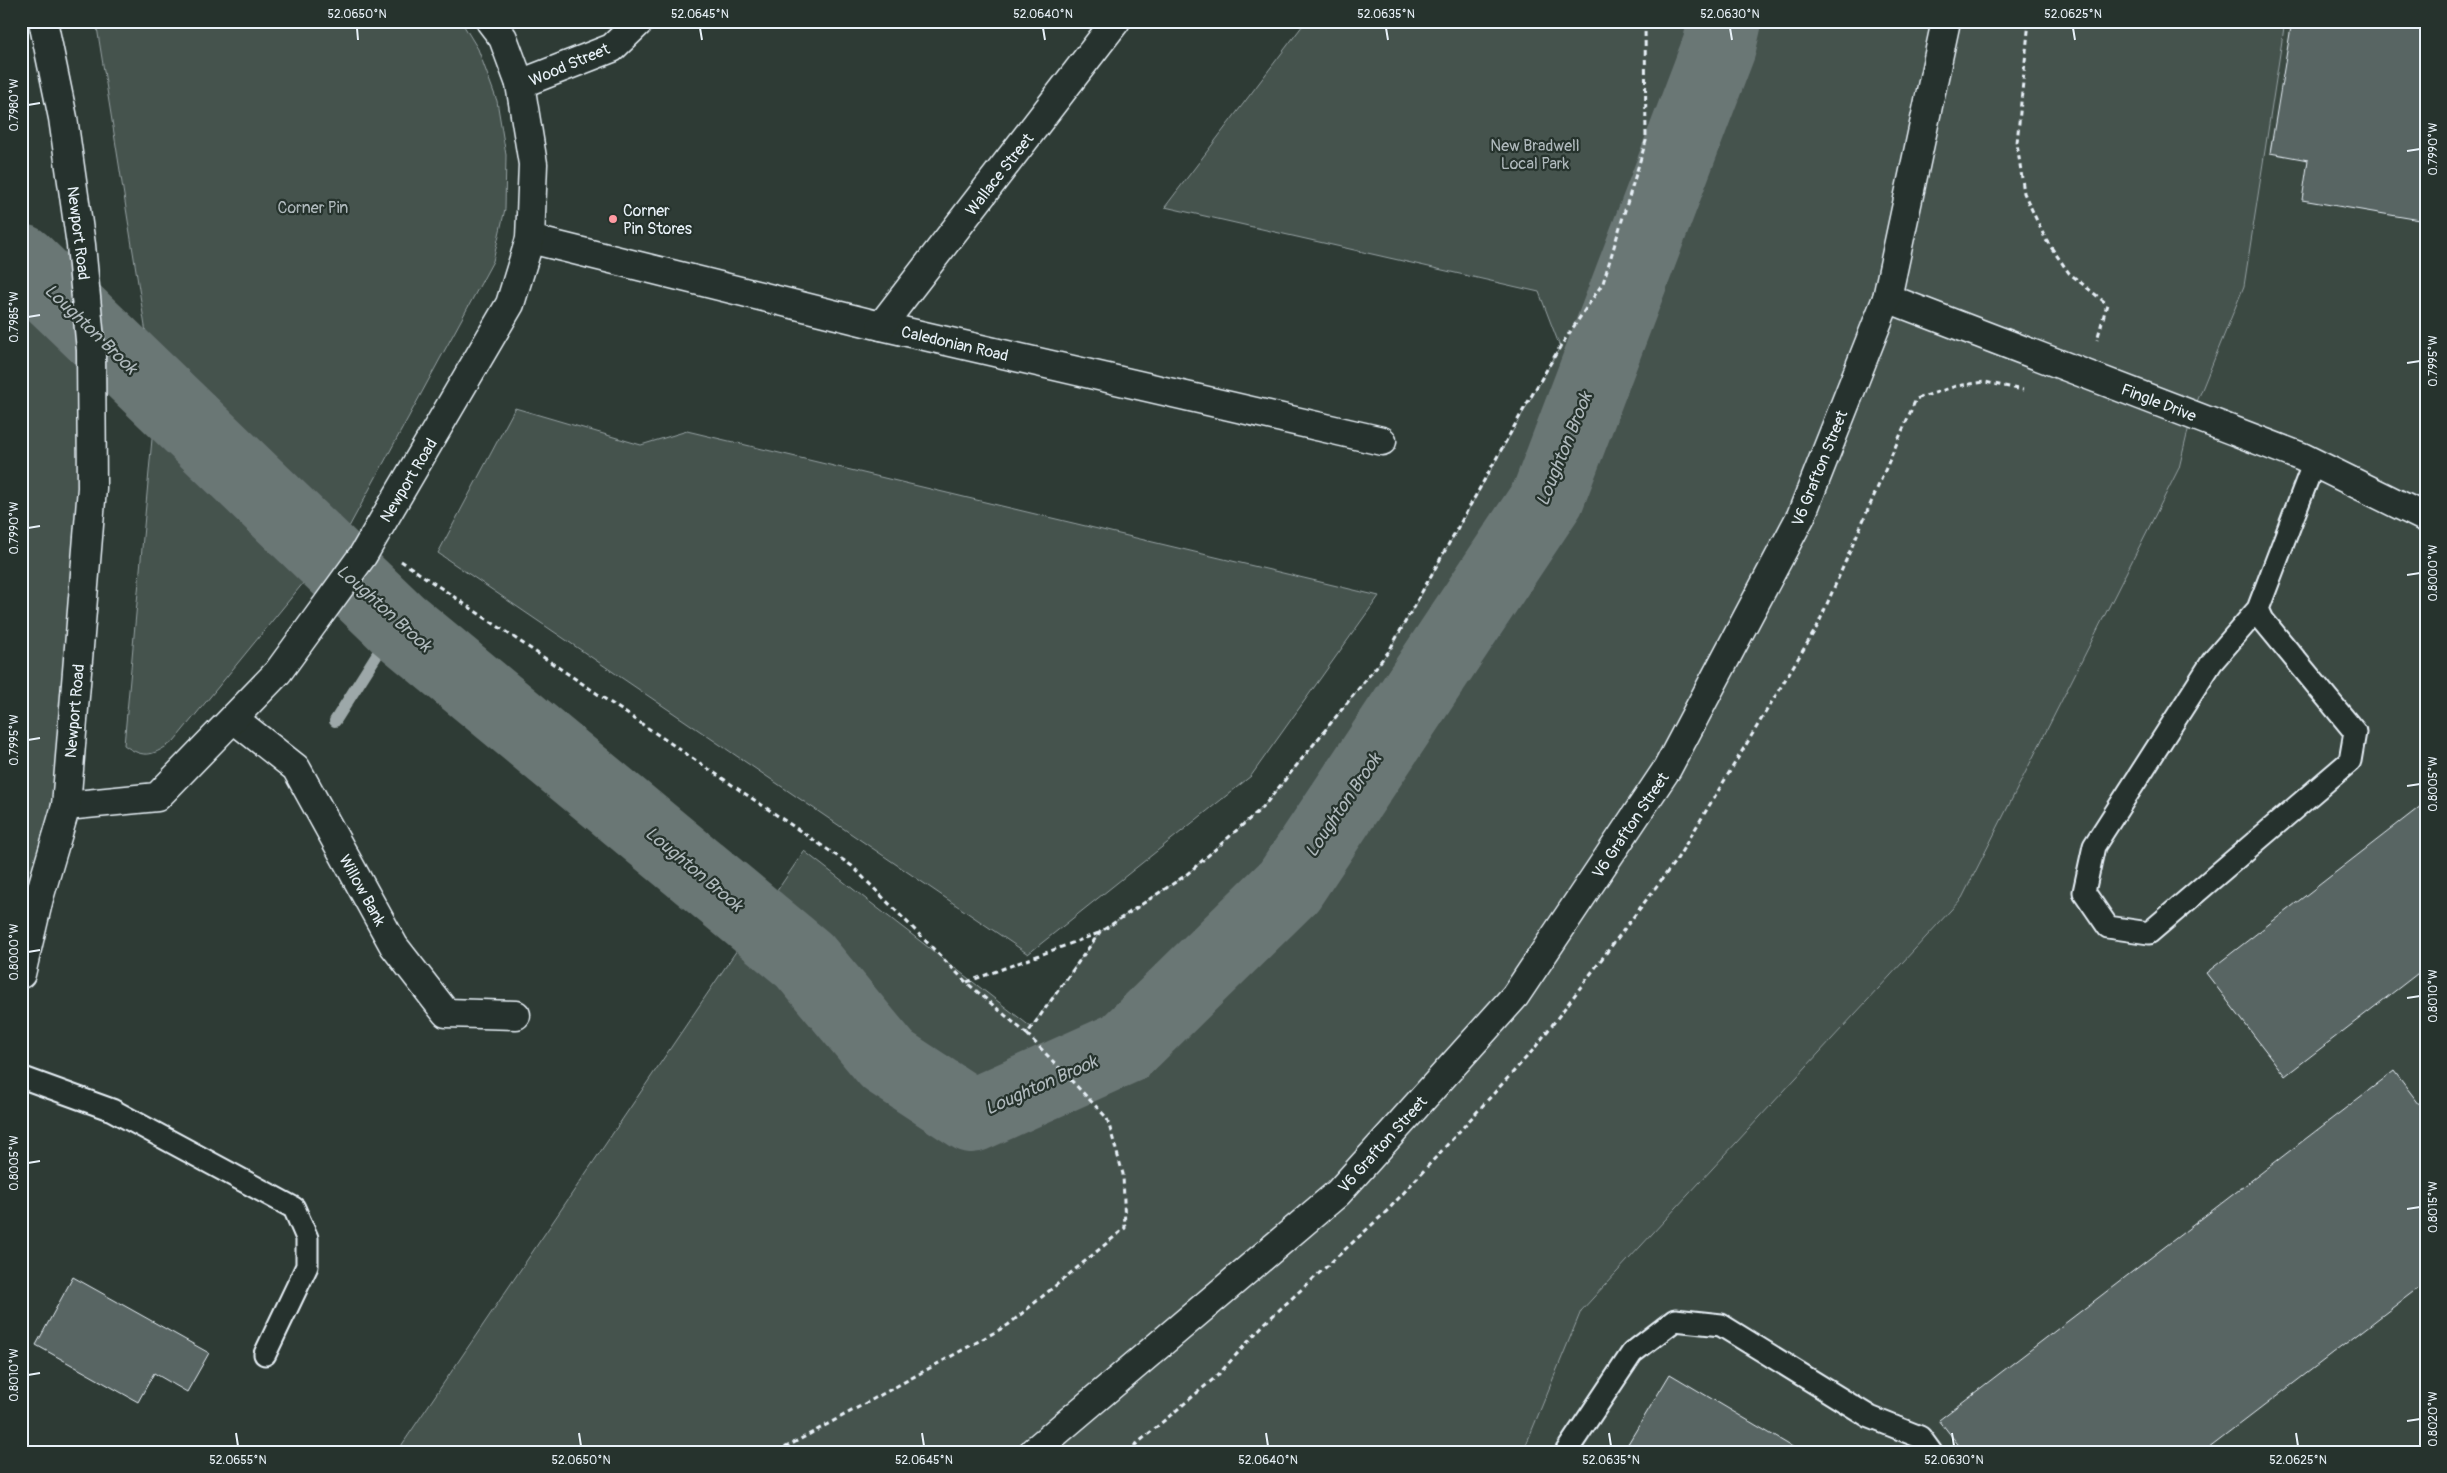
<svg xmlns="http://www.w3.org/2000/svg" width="2447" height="1473" font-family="Pangolin,sans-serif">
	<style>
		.built { fill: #3b4843 }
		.green { fill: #45524e; stroke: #96a2a3 }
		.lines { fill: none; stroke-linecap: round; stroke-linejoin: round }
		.stream { stroke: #9da8a9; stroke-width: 12 }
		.river { stroke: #6b7775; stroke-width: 74 }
		.building { fill: #596563; stroke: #e8f1f8 }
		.lane-casing { stroke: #e8f1f8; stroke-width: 25 }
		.street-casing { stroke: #e8f1f8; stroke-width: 31 }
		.secondary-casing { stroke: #e8f1f8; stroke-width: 31 }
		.path { stroke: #e8f1f8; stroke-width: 3; stroke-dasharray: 5 4; stroke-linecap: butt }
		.lane { stroke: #26332d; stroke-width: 21 }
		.street { stroke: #26332d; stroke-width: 28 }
		.secondary { stroke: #26332d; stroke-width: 28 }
		.ticks { fill: none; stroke: #e8f1f8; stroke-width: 2 }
		.poi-dot { fill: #ff9aa2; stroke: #26332d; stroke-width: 2 }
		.labels { text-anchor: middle; stroke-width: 4.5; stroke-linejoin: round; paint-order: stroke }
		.street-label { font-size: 16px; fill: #e8f1f8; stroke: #26332d }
		.park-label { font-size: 16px; fill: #afb9bc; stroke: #26332d }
		.poi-label { font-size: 16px; fill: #e8f1f8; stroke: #26332d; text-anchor: start }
		.water-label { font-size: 18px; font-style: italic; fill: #b0babd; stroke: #26332d }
		.neatline { fill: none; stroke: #e8f1f8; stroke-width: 2 }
		.ticks-label { font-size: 12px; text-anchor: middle; fill: #e8f1f8 }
	</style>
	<rect width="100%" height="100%" fill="#2e3b35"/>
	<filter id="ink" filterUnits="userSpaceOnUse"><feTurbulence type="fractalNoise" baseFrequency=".02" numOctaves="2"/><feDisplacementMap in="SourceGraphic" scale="10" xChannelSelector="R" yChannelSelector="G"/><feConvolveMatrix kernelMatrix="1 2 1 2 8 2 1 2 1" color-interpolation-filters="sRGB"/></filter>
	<g filter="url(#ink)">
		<!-- built -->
		<polygon class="built" points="2285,21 2426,21 2426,1452 1523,1452 1581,1311 1962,898 2179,468 2192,414 2244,286"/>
		<!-- green -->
		<g class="green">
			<path d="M96,21h365l17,28 19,52 9,54 -1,54 -12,52 -144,266 -175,214c-20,14 -29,19 -50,4l32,-350z"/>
			<polygon points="1306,21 2285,21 2244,286 2192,414 2179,468 1962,898 1581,1311 1523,1452 397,1452 804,851 1031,1027 1100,932 1186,875 1263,807 1389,651 1560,347 1539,292 1165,207"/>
			<polygon points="21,261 93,330 75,698 21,974"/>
			<polygon points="515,408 641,445 687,431 1379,596 1251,776 1028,954 438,553"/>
		</g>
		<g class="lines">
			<!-- stream -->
			<polyline class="stream" points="335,721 397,623"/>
			<!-- river -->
			<polyline class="river" points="21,261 397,623 804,960 888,1061 972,1116 1125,1047 1289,886 1548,497 1719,47 1725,21"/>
		</g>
		<!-- building -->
		<g class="building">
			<polygon points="2292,21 2426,21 2426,221 2302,200 2308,160 2270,153"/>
			<polygon points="2426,802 2426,967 2285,1076 2206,973"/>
			<polygon points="2394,1071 2426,1113 2426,1282 2204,1452 1964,1452 1939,1420"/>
			<polygon points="73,1277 209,1353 187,1392 154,1373 138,1402 36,1345"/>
			<polygon points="1670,1374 1801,1452 1623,1452"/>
		</g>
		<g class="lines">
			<!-- lane casing -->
			<g class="lane-casing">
				<g id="lane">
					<polyline points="2258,609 2263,620 2355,732 2350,761 2149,933 2108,927 2084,892 2094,846 2212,662 2258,609 2314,462"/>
					<polyline points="21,1077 112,1110 294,1208 307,1238 307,1266 265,1354"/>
					<polyline points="1566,1452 1632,1353 1675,1320 1721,1325 1870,1417 1920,1437 1931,1452"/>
				</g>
			</g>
			<!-- street casing -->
			<g class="street-casing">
				<g id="street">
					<polyline points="520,84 612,48 640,21"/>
					<polyline points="530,239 881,326 1382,441"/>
					<polyline points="1887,298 2302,457 2426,518"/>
					<polyline points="881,326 1116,21"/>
					<polyline points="234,719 296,768 394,946 446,1013 516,1015"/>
					<polyline points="66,806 157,797 278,672 363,555 510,304 530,239 533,164 520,84 503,38 490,21"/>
				</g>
			</g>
			<!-- secondary casing -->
			<g class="secondary-casing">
				<g id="secondary">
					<polyline points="21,974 39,898 66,806 92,488 91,350 81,245 63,118 43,21"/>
					<polyline points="1033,1452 1338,1193 1515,996 1667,769 1801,516 1887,298 1946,21"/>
				</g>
			</g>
			<!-- path -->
			<g class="path">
				<polyline points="2029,21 2017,143 2024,193 2046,240 2069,273 2107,304 2097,340"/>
				<polyline points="401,561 852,866 966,982 1027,1034"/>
				<polyline points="967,982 1099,933"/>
				<polyline points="777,1452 1008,1325 1125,1228 1123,1174 1107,1118 1027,1034 1100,932 1186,875 1263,807 1389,651 1525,407 1560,347 1603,283 1646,141 1645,21"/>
				<polyline points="1127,1452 1217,1376 1265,1323 1388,1210 1534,1049 1677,859 1817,627 1916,399 1956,386 1985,382 2023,390"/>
			</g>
			<!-- lane -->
			<use href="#lane" class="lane"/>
			<!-- street -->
			<use href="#street" class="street"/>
			<!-- secondary -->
			<use href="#secondary" class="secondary"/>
		</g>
	</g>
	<!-- ticks -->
	<path class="ticks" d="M357,28l1,12M700,28l2,12M1043,28l2,12M1386,28l2,12M1730,28l2,12M2073,28l2,12M28,105l12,-2M2407,151l13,-2M28,317l12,-2M2407,363l13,-2M28,528l12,-2M2407,575l13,-2M28,740l12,-2M2407,786l13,-2M28,952l12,-2M2407,998l13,-2M28,1163l12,-2M2407,1209l13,-2M28,1375l12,-2M2407,1421l13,-2M236,1433l2,13M579,1433l2,13M922,1433l2,13M1266,1433l2,13M1609,1433l2,13M1952,1433l2,13M2296,1433l2,13"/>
	<!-- markers -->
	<circle class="poi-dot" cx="613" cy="219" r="5"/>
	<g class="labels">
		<!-- street labels -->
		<g class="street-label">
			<text transform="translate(569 64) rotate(-23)" y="6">Wood Street</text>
			<text transform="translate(999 174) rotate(-52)" y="6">Wallace Street</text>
			<text transform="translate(79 233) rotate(83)" y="6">Newport Road</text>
			<text transform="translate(955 343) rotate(13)" y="6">Caledonian Road</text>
			<text transform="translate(2159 402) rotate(21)" y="6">Fingle Drive</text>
			<text transform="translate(1819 468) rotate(-68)" y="6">V6 Grafton Street</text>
			<text transform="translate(408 480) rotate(-59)" y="6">Newport Road</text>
			<text transform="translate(74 711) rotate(-85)" y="6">Newport Road</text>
			<text transform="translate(1630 825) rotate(-56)" y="6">V6 Grafton Street</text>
			<text transform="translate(363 890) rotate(61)" y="6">Willow Bank</text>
			<text transform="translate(1382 1144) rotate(-48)" y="6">V6 Grafton Street</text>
		</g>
		<!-- park labels -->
		<g class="park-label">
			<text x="1535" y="151">New Bradwell<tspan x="1535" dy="18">Local Park</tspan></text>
			<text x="313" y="213">Corner Pin</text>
		</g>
		<!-- poi labels -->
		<g class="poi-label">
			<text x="623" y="216">Corner<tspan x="623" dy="18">Pin Stores</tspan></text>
		</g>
		<!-- water labels -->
		<g class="water-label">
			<text transform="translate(91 329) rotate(44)" y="6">Loughton Brook</text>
			<text transform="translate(1564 449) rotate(-68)" y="6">Loughton Brook</text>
			<text transform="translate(384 608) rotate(42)" y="6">Loughton Brook</text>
			<text transform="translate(1343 805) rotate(-56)" y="6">Loughton Brook</text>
			<text transform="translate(694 869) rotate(40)" y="6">Loughton Brook</text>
			<text transform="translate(1041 1085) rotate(-24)" y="6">Loughton Brook</text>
		</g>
	</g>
	<!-- margin -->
	<rect width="2447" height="1473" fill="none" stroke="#26332d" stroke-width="55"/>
	<rect x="28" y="28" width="2392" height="1418" class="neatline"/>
	<g class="ticks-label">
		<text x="357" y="18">52.0650°N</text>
		<text x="700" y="18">52.0645°N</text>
		<text x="1043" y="18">52.0640°N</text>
		<text x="1386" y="18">52.0635°N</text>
		<text x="1730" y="18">52.0630°N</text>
		<text x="2073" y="18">52.0625°N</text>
		<text transform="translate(14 105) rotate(-90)" y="4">0.7980°W</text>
		<text transform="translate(2433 149) rotate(-90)" y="4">0.7990°W</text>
		<text transform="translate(14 317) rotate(-90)" y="4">0.7985°W</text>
		<text transform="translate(2433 361) rotate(-90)" y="4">0.7995°W</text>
		<text transform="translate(14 528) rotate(-90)" y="4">0.7990°W</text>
		<text transform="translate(2433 573) rotate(-90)" y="4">0.8000°W</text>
		<text transform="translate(14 740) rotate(-90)" y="4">0.7995°W</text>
		<text transform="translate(2433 784) rotate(-90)" y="4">0.8005°W</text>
		<text transform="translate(14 952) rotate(-90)" y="4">0.8000°W</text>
		<text transform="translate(2433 996) rotate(-90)" y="4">0.8010°W</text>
		<text transform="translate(14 1163) rotate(-90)" y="4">0.8005°W</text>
		<text transform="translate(2433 1207) rotate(-90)" y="4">0.8015°W</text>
		<text transform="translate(14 1375) rotate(-90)" y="4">0.8010°W</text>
		<text transform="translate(2433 1419) rotate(-90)" y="4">0.8020°W</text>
		<text x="238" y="1464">52.0655°N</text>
		<text x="581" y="1464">52.0650°N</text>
		<text x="924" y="1464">52.0645°N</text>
		<text x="1268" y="1464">52.0640°N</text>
		<text x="1611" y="1464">52.0635°N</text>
		<text x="1954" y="1464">52.0630°N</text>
		<text x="2298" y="1464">52.0625°N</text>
	</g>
</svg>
